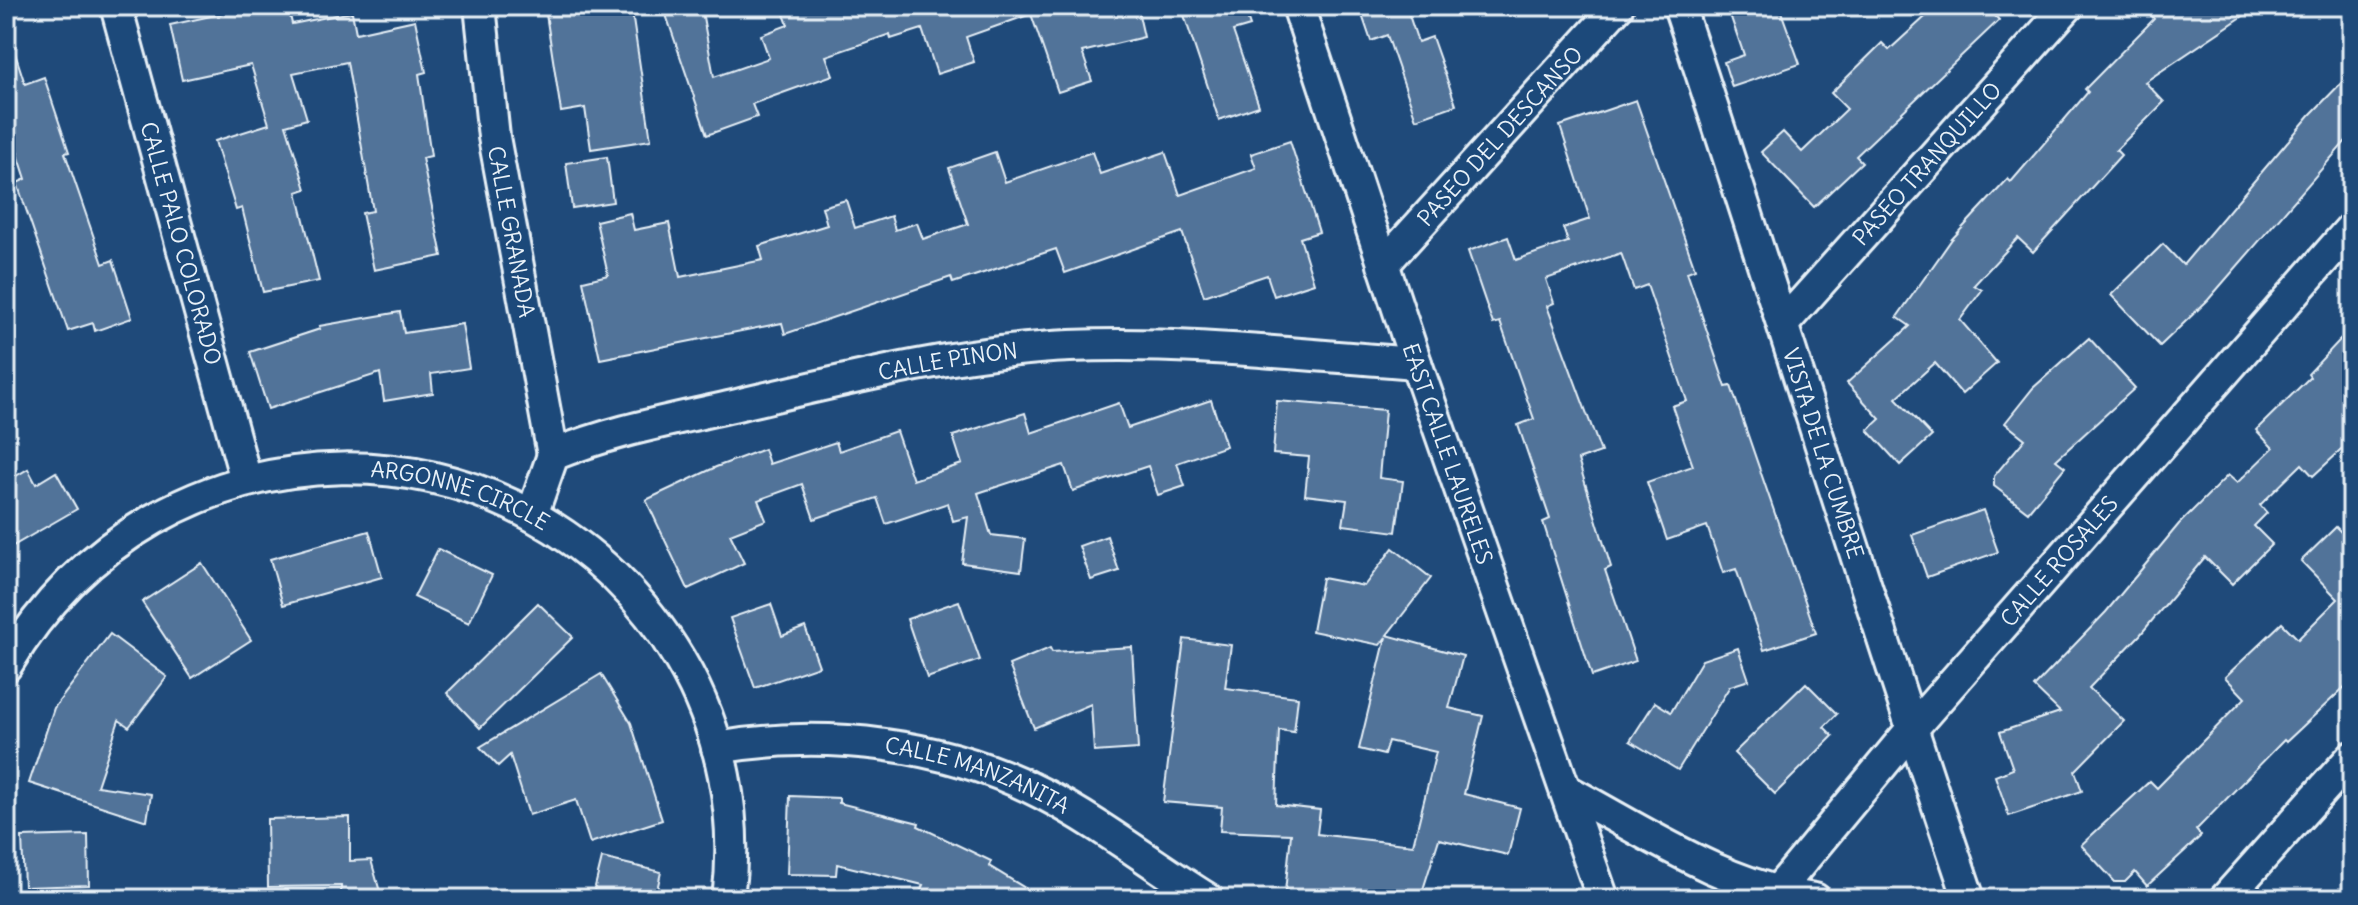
<svg xmlns="http://www.w3.org/2000/svg" width="2358" height="905" font-family="Delius,sans-serif">
	<style>
		.building { fill: #517399; stroke: #e8f1f8; stroke-width: 2 }
		.lines { fill: none; stroke-linecap: round; stroke-linejoin: round }
		.minor-casing { stroke: #e8f1f8; stroke-width: 36 }
		.minor { stroke: #1f4a7a; stroke-width: 30 }
		.labels { text-anchor: middle; stroke-width: 8; stroke-linejoin: round; paint-order: stroke }
		.street-label { font-size: 22px; fill: #e8f1f8; stroke: #1f4a7a }
	</style>
	<rect width="100%" height="100%" fill="#1f4a7a"/>
	<filter id="ink" filterUnits="userSpaceOnUse"><feTurbulence type="fractalNoise" baseFrequency=".0125" numOctaves="2"/><feDisplacementMap in="SourceGraphic" scale="16" xChannelSelector="R" yChannelSelector="G"/><feConvolveMatrix kernelMatrix="1 2 1 2 8 2 1 2 1" color-interpolation-filters="sRGB"/></filter>
	<g filter="url(#ink)">
		<!-- building -->
		<g class="building">
			<polygon points="256,6 288,6 292,24 352,12 356,33 415,20 426,72 419,74 431,156 422,158 442,256 374,270 362,213 373,211 347,62 293,73 307,119 286,125 306,189 297,192 319,281 263,292 242,208 236,210 215,141 269,124 251,65 182,80 170,25"/>
			<polygon points="563,6 631,6 651,140 591,149 585,108 561,112 546,14 564,11"/>
			<polygon points="663,6 701,6 714,77 769,58 761,35 788,25 781,6 1137,6 1144,37 1082,52 1092,81 1058,92 1031,14 966,37 974,62 937,74 922,29 891,39 890,34 826,56 833,75 752,104 757,117 707,135"/>
			<polygon points="1181,6 1243,6 1250,26 1233,31 1259,106 1219,120"/>
			<polygon points="1359,6 1406,6 1418,42 1432,37 1456,105 1416,119 1387,35 1371,41"/>
			<polygon points="1727,6 1779,6 1800,64 1732,87 1724,62 1744,55"/>
			<polygon points="1937,6 1986,6 1999,20 1856,156 1862,162 1814,207 1761,152 1783,132 1802,152 1847,109 1831,93 1882,43 1889,50"/>
			<polygon points="2145,6 2258,6 2145,82 2164,102 2116,150 2121,155 2033,252 2018,238 1974,285 1982,290 1960,320 1997,363 1962,394 1935,363 1896,398 1932,436 1900,465 1868,430 1880,419 1847,383 1910,326 1897,317 1952,239 2008,179 2011,182 2088,92 2085,89 2154,19"/>
			<polygon points="11,41 25,84 44,77 69,152 65,153 103,264 113,260 132,318 95,331 93,323 68,331 17,183 26,179 6,117 6,42"/>
			<polygon points="2352,72 2352,134 2208,300 2160,346 2111,295 2163,244 2183,265 2310,115"/>
			<polygon points="1636,100 1695,269 1687,272 1726,387 1731,386 1816,633 1764,650 1736,569 1723,573 1707,526 1667,540 1647,482 1693,466 1672,406 1687,401 1647,285 1634,290 1621,253 1546,279 1554,303 1547,306 1601,452 1578,460 1611,567 1605,570 1636,661 1592,676 1543,522 1550,519 1518,425 1534,419 1500,322 1493,324 1468,251 1508,237 1516,260 1568,242 1563,228 1590,219 1560,126"/>
			<polygon points="1290,141 1319,232 1300,238 1314,283 1274,296 1267,275 1204,296 1182,232 1065,273 1056,249 953,283 951,277 785,334 782,323 600,359 583,281 608,275 596,221 630,213 634,230 669,223 680,277 763,260 759,246 827,225 822,207 846,200 855,228 891,216 895,230 917,223 923,239 968,224 949,168 995,152 1005,182 1092,152 1100,174 1165,152 1180,195 1256,168 1251,154"/>
			<polygon points="607,157 613,202 572,208 566,163"/>
			<polygon points="400,312 404,333 462,324 469,368 431,374 433,393 384,401 380,373 268,409 250,352 320,329 319,326"/>
			<polygon points="2352,327 2352,440 2313,476 2302,464 2260,505 2267,513 2254,526 2272,544 2232,584 2205,557 2140,635 2089,688 2124,721 2075,771 2082,791 2009,816 1995,776 2013,769 2000,732 2060,712 2034,687 2106,612 2179,524 2228,475 2237,483 2273,448 2256,430 2310,377 2308,374"/>
			<polygon points="2089,338 2135,388 2056,460 2065,467 2028,512 1994,486 1994,476 2025,439 2005,423 2033,388"/>
			<polygon points="1211,400 1226,446 1177,463 1185,486 1158,495 1148,466 1073,491 1064,465 978,493 991,535 1025,539 1021,571 962,563 968,517 953,521 948,503 886,524 877,498 814,519 802,484 758,500 766,520 730,534 744,563 688,589 646,500 716,467 764,449 769,464 836,442 839,451 896,431 913,480 962,464 953,436 1025,413 1031,433 1119,403 1128,428"/>
			<polygon points="1277,401 1385,410 1379,478 1403,481 1396,532 1343,525 1347,500 1305,495 1309,457 1273,454"/>
			<polygon points="28,469 36,484 56,472 77,509 6,550 6,482"/>
			<polygon points="1983,510 1998,552 1927,577 1912,535"/>
			<polygon points="2336,527 2352,543 2352,680 2286,742 2284,740 2196,830 2201,836 2147,886 2135,872 2125,882 2115,882 2081,845 2150,781 2157,788 2245,698 2225,677 2282,623 2298,639 2338,599 2301,561"/>
			<polygon points="369,531 382,577 283,605 270,559"/>
			<polygon points="1107,536 1119,571 1091,580 1079,546"/>
			<polygon points="1393,548 1431,578 1387,635 1463,656 1449,708 1483,716 1464,794 1520,808 1508,855 1439,839 1420,899 1342,899 1285,892 1291,834 1220,831 1222,807 1163,802 1184,639 1231,645 1225,688 1298,697 1294,732 1279,730 1276,805 1320,810 1317,834 1413,845 1436,752 1388,741 1384,755 1359,749 1386,637 1380,645 1312,631 1322,578 1364,586"/>
			<polygon points="438,549 492,575 469,623 414,597"/>
			<polygon points="202,563 251,640 192,678 142,602"/>
			<polygon points="959,601 980,660 927,678 907,619"/>
			<polygon points="538,603 573,637 480,728 447,693"/>
			<polygon points="771,604 782,636 805,627 819,666 755,688 730,618"/>
			<polygon points="110,634 167,677 129,727 119,720 97,786 151,794 147,821 29,783 54,708"/>
			<polygon points="1132,647 1138,749 1094,752 1091,704 1034,728 1009,665 1050,648 1052,652"/>
			<polygon points="1738,648 1749,680 1730,686 1678,770 1630,741 1655,702 1671,712 1702,660"/>
			<polygon points="601,674 631,723 662,820 590,843 576,800 529,815 510,755 498,766 480,747"/>
			<polygon points="1806,683 1837,714 1824,727 1833,736 1775,794 1734,753"/>
			<polygon points="790,796 839,798 839,803 919,823 918,826 991,861 989,866 1043,899 917,899 923,885 837,864 836,875 787,874"/>
			<polygon points="350,817 350,861 371,860 382,899 341,899 341,886 268,887 267,819"/>
			<polygon points="88,835 89,885 24,887 22,837"/>
			<polygon points="602,858 661,872 655,899 592,899"/>
		</g>
		<g class="lines">
			<!-- minor casing -->
			<g class="minor-casing">
				<g id="minor">
					<path id="s1" d="M116,6l130,474"/>
					<path id="s2" d="M480,6l14,131 59,318"/>
					<path id="s3" d="M1298,6l118,357 187,536"/>
					<path id="s4" d="M1679,6c99,297 189,597 290,893"/>
					<path id="s5" d="M1383,265l235,-259"/>
					<path id="s6" d="M1784,323l284,-317"/>
					<path id="s7" d="M532,515l21,-60c60,-25 125,-36 188,-51 107,-25 219,-53 329,-58 115,-5 231,9 346,17"/>
					<path id="s8" d="M6,666c151,-258 519,-267 674,-6 42,71 59,157 48,239"/>
					<path id="s9" d="M717,748c109,-19 228,-5 326,46 58,30 110,71 165,105"/>
					<path d="M1566,790c79,42 159,97 249,109"/>
					<path id="s10" d="M1771,899l140,-169 441,-503"/>
					<polyline points="2225,899 2352,757"/>
				</g>
			</g>
			<!-- minor -->
			<use href="#minor" class="minor"/>
		</g>
	</g>
	<g class="labels">
		<!-- street labels -->
		<g class="street-label">
			<text dy="8" stroke="none"><textPath href="#s5" startOffset="174">PASEO DEL DESCANSO</textPath></text>
			<text dy="8" stroke="none"><textPath href="#s6" startOffset="214">PASEO TRANQUILLO</textPath></text>
			<text dy="8" stroke="none"><textPath href="#s2" startOffset="228">CALLE GRANADA</textPath></text>
			<text dy="8" stroke="none"><textPath href="#s1" startOffset="246">CALLE PALO COLORADO</textPath></text>
			<text dy="8" stroke="none"><textPath href="#s7" startOffset="470">CALLE PINON</textPath></text>
			<text dy="8" stroke="none"><textPath href="#s4" startOffset="470">VISTA DE LA CUMBRE</textPath></text>
			<text dy="8" stroke="none"><textPath href="#s3" startOffset="472">EAST CALLE LAURELES</textPath></text>
			<text dy="8" stroke="none"><textPath href="#s8" startOffset="530">ARGONNE CIRCLE</textPath></text>
			<text dy="8" stroke="none"><textPath href="#s10" startOffset="444">CALLE ROSALES</textPath></text>
			<text dy="8" stroke="none"><textPath href="#s9" startOffset="266">CALLE MANZANITA</textPath></text>
		</g>
	</g>
	<!-- margin -->
	<rect width="2358" height="905" fill="none" stroke="#1f4a7a" stroke-width="32"/>
	<rect x="16" y="16" width="2326" height="873" fill="none" stroke="#e8f1f8" stroke-width="3" filter="url(#ink)"/>
</svg>
